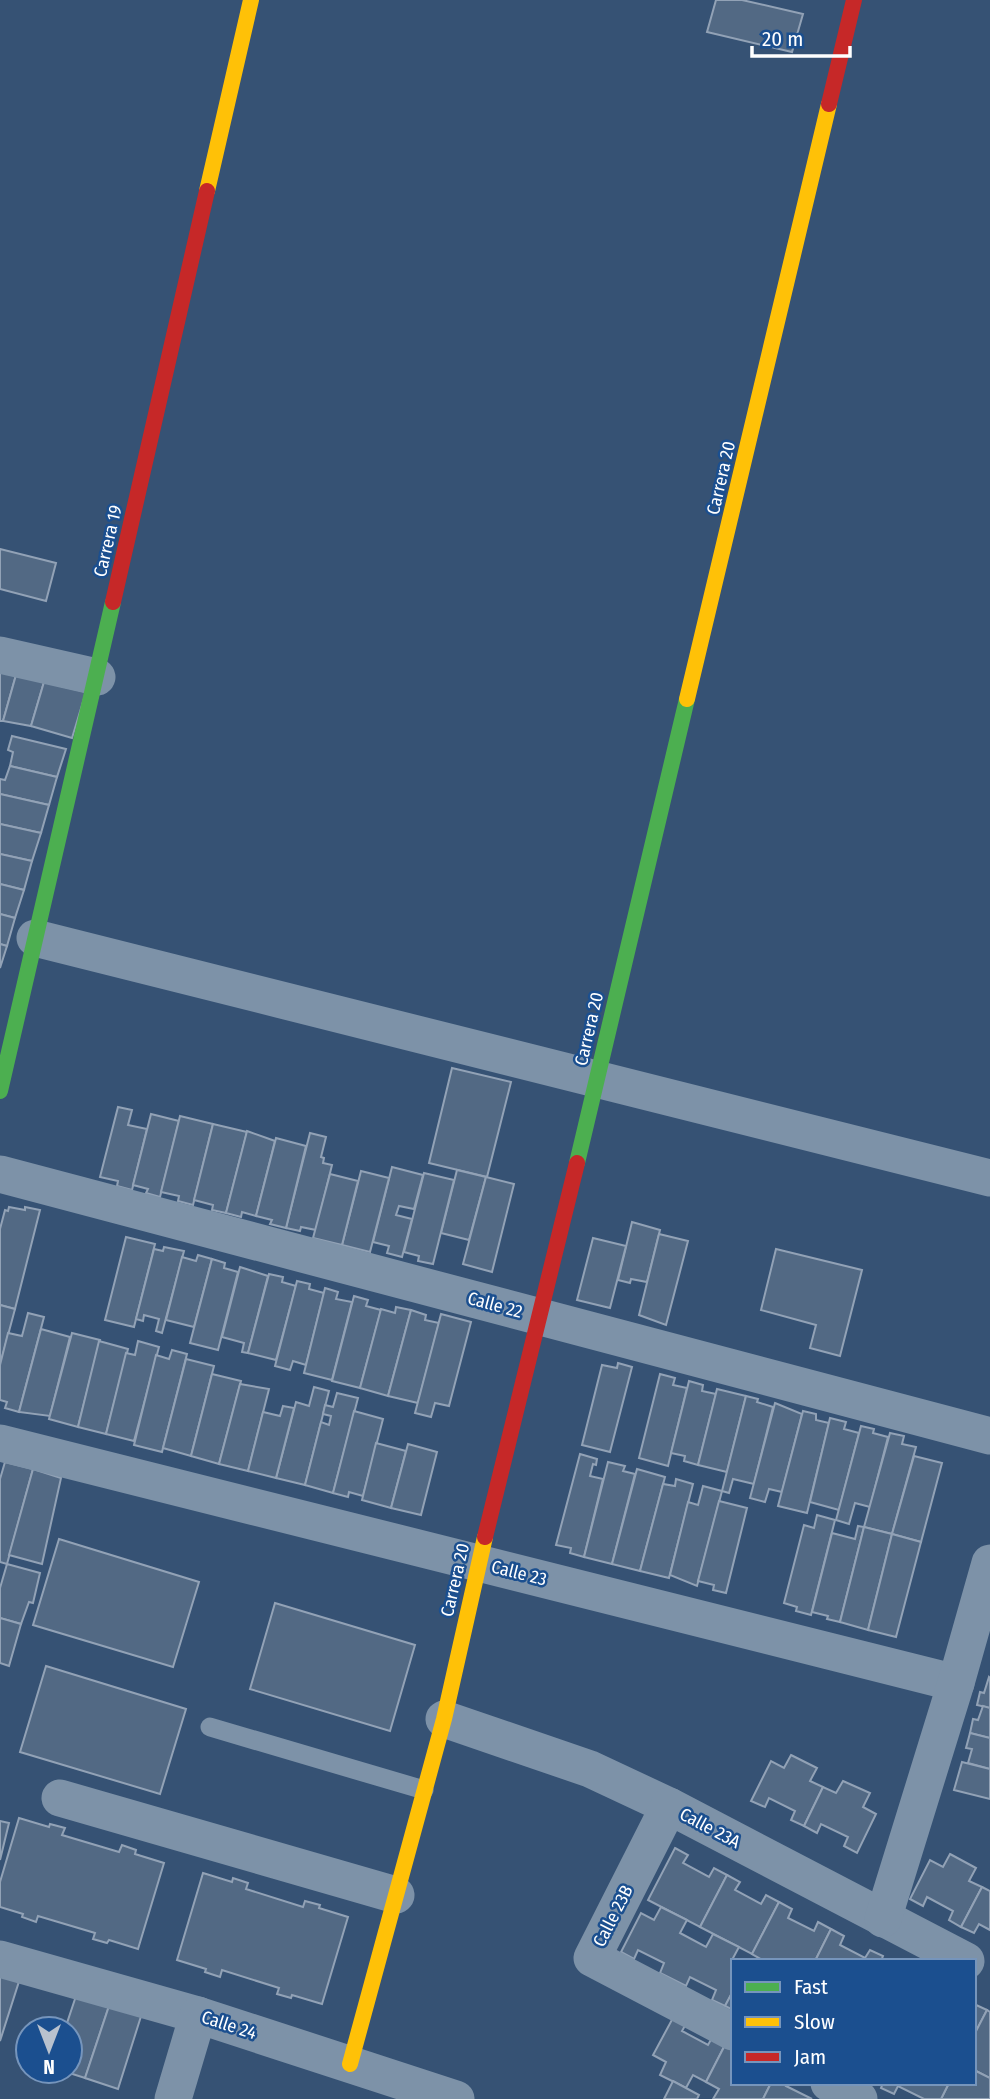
<svg xmlns="http://www.w3.org/2000/svg" width="990" height="2099" font-family="'Fira Sans Condensed',sans-serif">
	<style>
		.building { fill: #526984; stroke: #92a2b6; stroke-width: 2 }
		.lines { fill: none; stroke-linecap: round; stroke-linejoin: round }
		.lane { stroke: #7d92a8; stroke-width: 19 }
		.street { stroke: #7d92a8; stroke-width: 37 }
		.fast { stroke: #4caf50; stroke-width: 16 }
		.slow { stroke: #ffc107; stroke-width: 16 }
		.jam { stroke: #c62828; stroke-width: 16 }
		.labels { text-anchor: middle; stroke-width: 5; stroke-linejoin: round; paint-order: stroke }
		.street-label { font-size: 18px; fill: #fff; stroke: #1b4f8f }
	</style>
	<rect width="100%" height="100%" fill="#365274"/>
	<!-- building -->
	<g class="building">
		<polygon points="716,0 742,0 803,14 792,52 707,32"/>
		<polygon points="0,549 56,563 46,601 0,589"/>
		<polygon points="0,671 16,675 3,721 0,721"/>
		<polygon points="16,675 44,682 31,726 3,721"/>
		<polygon points="44,682 86,692 72,738 31,726"/>
		<polygon points="12,736 66,749 57,777 10,766 13,752 8,750"/>
		<polygon points="10,766 57,777 49,805 0,794 0,779 5,780"/>
		<polygon points="0,794 49,805 41,833 0,824"/>
		<polygon points="0,824 41,833 32,861 0,854"/>
		<polygon points="0,854 32,861 24,890 0,884"/>
		<polygon points="0,884 24,890 15,918 0,914"/>
		<polygon points="0,914 15,918 7,946 0,944"/>
		<polygon points="0,944 7,946 0,968"/>
		<polygon points="452,1068 511,1082 487,1177 429,1163"/>
		<polygon points="118,1107 132,1110 128,1125 147,1129 132,1190 117,1186 118,1181 100,1177"/>
		<polygon points="151,1114 179,1121 160,1197 146,1193 148,1189 133,1185"/>
		<polygon points="180,1116 213,1124 193,1205 178,1201 179,1196 161,1192"/>
		<polygon points="213,1124 247,1132 226,1213 212,1210 213,1205 194,1200"/>
		<polygon points="247,1131 275,1141 256,1216 242,1212 241,1217 226,1213"/>
		<polygon points="310,1133 326,1137 321,1157 324,1158 323,1163 332,1165 316,1230 301,1227 300,1231 286,1228"/>
		<polygon points="276,1138 306,1146 286,1228 270,1224 272,1220 256,1216"/>
		<polygon points="392,1167 423,1175 414,1209 399,1206 396,1215 412,1219 402,1257 387,1253 389,1246 373,1242"/>
		<polygon points="457,1170 486,1177 469,1240 441,1233"/>
		<polygon points="361,1171 389,1178 370,1252 342,1245"/>
		<polygon points="424,1173 454,1180 433,1264 418,1261 419,1256 404,1252"/>
		<polygon points="330,1174 358,1181 342,1245 313,1238"/>
		<polygon points="486,1177 514,1184 492,1272 463,1264"/>
		<polygon points="9,1207 25,1210 25,1207 40,1210 15,1309 0,1305 0,1229 5,1210 8,1211"/>
		<polygon points="632,1222 660,1230 647,1282 631,1279 630,1283 618,1280"/>
		<polygon points="659,1234 688,1241 666,1325 639,1315"/>
		<polygon points="126,1237 155,1244 134,1327 105,1320"/>
		<polygon points="593,1238 626,1246 610,1308 577,1300"/>
		<polygon points="164,1247 184,1251 162,1333 156,1331 159,1319 144,1315 143,1321 136,1319 154,1249 163,1251"/>
		<polygon points="776,1249 862,1270 840,1356 810,1348 816,1325 761,1310"/>
		<polygon points="198,1255 212,1259 194,1327 166,1320 182,1257 196,1261"/>
		<polygon points="212,1259 225,1263 224,1268 238,1272 218,1350 190,1343"/>
		<polygon points="240,1267 268,1276 248,1353 242,1352 244,1343 222,1337"/>
		<polygon points="269,1274 283,1277 282,1282 296,1286 276,1360 248,1353"/>
		<polygon points="297,1281 310,1284 309,1289 324,1293 306,1365 293,1361 290,1370 275,1366"/>
		<polygon points="325,1288 338,1292 336,1299 352,1302 332,1380 304,1373"/>
		<polygon points="354,1296 368,1300 366,1306 381,1310 360,1388 332,1381"/>
		<polygon points="0,1305 15,1309 0,1365"/>
		<polygon points="396,1307 411,1310 388,1396 360,1388 381,1309 395,1313"/>
		<polygon points="411,1310 426,1315 425,1320 439,1323 418,1403 388,1396"/>
		<polygon points="28,1313 44,1317 19,1412 5,1408 7,1402 0,1400 0,1365 8,1333 22,1336"/>
		<polygon points="441,1314 471,1322 449,1406 435,1403 431,1417 415,1413"/>
		<polygon points="41,1329 70,1337 50,1416 19,1412"/>
		<polygon points="72,1333 100,1340 78,1427 49,1419"/>
		<polygon points="99,1341 128,1349 106,1434 78,1427"/>
		<polygon points="138,1341 159,1347 134,1441 106,1434 126,1353 135,1355"/>
		<polygon points="172,1350 187,1354 162,1452 134,1445 156,1355 169,1359"/>
		<polygon points="186,1359 214,1366 191,1456 163,1448"/>
		<polygon points="618,1363 632,1367 610,1452 582,1445 602,1365 617,1368"/>
		<polygon points="212,1374 241,1381 219,1464 191,1456"/>
		<polygon points="660,1374 675,1378 673,1385 687,1388 668,1466 639,1458"/>
		<polygon points="689,1381 703,1385 702,1391 716,1394 698,1465 684,1461 685,1456 671,1453"/>
		<polygon points="240,1384 269,1389 248,1471 219,1464"/>
		<polygon points="314,1387 329,1391 305,1485 276,1478 296,1402 309,1406"/>
		<polygon points="717,1389 746,1396 727,1472 698,1465"/>
		<polygon points="337,1393 358,1398 333,1493 305,1485 321,1422 329,1425 331,1416 323,1414 325,1405 333,1407"/>
		<polygon points="746,1396 758,1399 757,1402 773,1407 754,1484 733,1479 729,1493 722,1491"/>
		<polygon points="775,1403 802,1414 782,1492 769,1489 765,1502 750,1498"/>
		<polygon points="283,1406 294,1408 276,1478 248,1471 263,1412 280,1416"/>
		<polygon points="354,1411 383,1419 363,1496 349,1492 348,1497 333,1493"/>
		<polygon points="803,1411 816,1414 816,1420 829,1423 807,1513 778,1506"/>
		<polygon points="830,1418 846,1422 844,1429 859,1433 839,1510 810,1502"/>
		<polygon points="861,1426 874,1429 873,1433 888,1437 870,1507 855,1503 849,1524 836,1520"/>
		<polygon points="890,1433 904,1436 902,1444 916,1447 892,1534 864,1527"/>
		<polygon points="376,1443 406,1451 391,1508 362,1500"/>
		<polygon points="408,1444 437,1452 421,1515 391,1508"/>
		<polygon points="580,1454 597,1459 596,1465 593,1464 590,1476 603,1479 584,1557 570,1553 571,1548 556,1545"/>
		<polygon points="914,1456 942,1463 921,1542 892,1534"/>
		<polygon points="5,1462 33,1469 7,1564 0,1562 0,1479"/>
		<polygon points="608,1462 625,1466 623,1471 635,1474 612,1564 584,1557"/>
		<polygon points="33,1469 61,1478 42,1564 9,1555"/>
		<polygon points="637,1469 665,1477 640,1571 612,1564"/>
		<polygon points="676,1479 693,1484 669,1578 640,1571 663,1484 675,1486"/>
		<polygon points="703,1486 722,1491 697,1586 670,1575 688,1502 698,1505"/>
		<polygon points="719,1501 747,1508 726,1593 713,1590 714,1585 698,1581"/>
		<polygon points="817,1515 835,1520 811,1615 796,1611 797,1607 784,1603 804,1525 814,1528"/>
		<polygon points="858,1526 864,1527 840,1622 827,1619 828,1616 812,1612 832,1533 855,1539"/>
		<polygon points="864,1527 892,1534 868,1630 840,1622"/>
		<polygon points="892,1534 921,1542 896,1637 868,1630"/>
		<polygon points="59,1539 199,1582 173,1667 33,1625"/>
		<polygon points="7,1564 40,1573 33,1603 29,1602 21,1624 0,1618 0,1588"/>
		<polygon points="275,1603 415,1645 390,1731 250,1689"/>
		<polygon points="0,1618 21,1624 9,1666 0,1663"/>
		<polygon points="46,1666 186,1709 160,1794 20,1752"/>
		<polygon points="989,1677 990,1678 990,1708 977,1705 980,1692 984,1693"/>
		<polygon points="983,1706 990,1708 990,1738 970,1733 973,1719 978,1720"/>
		<polygon points="970,1733 990,1738 990,1769 968,1763 972,1749 966,1748"/>
		<polygon points="791,1755 817,1768 810,1781 823,1787 804,1826 791,1820 795,1811 769,1798 765,1807 751,1801 771,1761 784,1768"/>
		<polygon points="962,1762 990,1769 990,1799 954,1790"/>
		<polygon points="843,1781 870,1793 863,1807 876,1814 857,1853 844,1846 848,1837 821,1824 817,1833 804,1826 823,1787 836,1793"/>
		<polygon points="19,1818 49,1827 50,1824 65,1828 62,1835 119,1852 122,1845 136,1850 135,1854 164,1863 138,1949 109,1940 107,1943 93,1939 95,1933 38,1916 36,1922 22,1917 23,1914 0,1907 0,1882"/>
		<polygon points="0,1821 9,1823 0,1860"/>
		<polygon points="675,1848 688,1855 683,1863 709,1877 714,1868 727,1875 700,1927 648,1900"/>
		<polygon points="950,1854 976,1868 969,1881 982,1887 961,1927 949,1920 953,1911 927,1897 923,1906 910,1899 930,1860 943,1867"/>
		<polygon points="203,1873 232,1882 233,1878 248,1883 246,1889 303,1907 305,1901 320,1905 319,1908 348,1917 322,2004 292,1995 291,1998 277,1994 279,1988 222,1970 220,1977 205,1972 206,1969 177,1960"/>
		<polygon points="727,1875 740,1882 735,1890 761,1904 766,1895 779,1902 752,1954 700,1927"/>
		<polygon points="982,1887 990,1891 990,1930 979,1924 974,1933 961,1927"/>
		<polygon points="779,1902 792,1909 788,1918 814,1931 818,1922 831,1929 815,1961 764,1961 752,1954"/>
		<polygon points="661,1907 687,1920 680,1933 706,1947 713,1934 739,1947 732,1960 733,1991 725,2006 712,2000 716,1990 690,1977 686,1986 660,1973 664,1963 638,1950 634,1959 621,1952 641,1913 654,1920"/>
		<polygon points="831,1929 844,1936 840,1945 865,1958 870,1950 883,1956 881,1961 815,1961"/>
		<polygon points="0,1964 22,1972 0,2041"/>
		<polygon points="78,1990 111,2000 85,2078 63,2071 70,2071 70,2029 65,2029"/>
		<polygon points="733,1991 733,2010 725,2006"/>
		<polygon points="111,2000 143,2010 118,2089 85,2078"/>
		<polygon points="974,2004 987,2010 974,2035"/>
		<polygon points="987,2010 990,2012 990,2078 974,2070 974,2035"/>
		<polygon points="674,2016 687,2022 682,2031 708,2045 713,2036 726,2043 706,2082 693,2075 686,2088 660,2075 666,2062 653,2055"/>
		<polygon points="726,2043 733,2047 733,2083 771,2083 763,2099 713,2099 719,2089 706,2082"/>
		<polygon points="974,2070 990,2078 990,2099 941,2099 949,2083 974,2083"/>
		<polygon points="673,2081 699,2095 697,2099 664,2099"/>
		<polygon points="771,2083 788,2083 786,2086 812,2099 763,2099"/>
		<polygon points="883,2083 949,2083 941,2099 924,2099 898,2086 894,2094 881,2088"/>
	</g>
	<g class="lines">
		<!-- lane -->
		<polyline class="lane" points="210,1727 424,1790"/>
		<!-- street -->
		<g class="street">
			<polyline points="0,655 97,677"/>
			<polyline points="35,938 990,1178"/>
			<polyline points="0,1174 990,1436"/>
			<polyline points="0,1443 956,1683"/>
			<polyline points="444,1719 590,1769 669,1806 966,1961"/>
			<polyline points="60,1798 396,1895"/>
			<polyline points="669,1806 592,1958 733,2032"/>
			<polyline points="883,1919 956,1683 990,1563"/>
			<polyline points="0,1959 198,2015 456,2099"/>
			<polyline points="829,2083 859,2099"/>
			<polyline points="173,2099 198,2015"/>
		</g>
		<!-- fast -->
		<g class="fast">
			<polyline points="0,1091 113,602"/>
			<polyline points="577,1163 687,699"/>
		</g>
		<!-- slow -->
		<g class="slow">
			<polyline points="207,191 251,0"/>
			<polyline points="687,699 829,104"/>
			<polyline points="350,2064 444,1719 485,1537"/>
		</g>
		<!-- jam -->
		<g class="jam">
			<polyline points="829,104 854,0"/>
			<polyline points="113,602 207,191"/>
			<polyline points="485,1537 577,1163"/>
		</g>
	</g>
	<g class="labels">
		<!-- street labels -->
		<g class="street-label">
			<text transform="translate(721 478) rotate(-77)" y="6">Carrera 20</text>
			<text transform="translate(108 541) rotate(-77)" y="6">Carrera 19</text>
			<text transform="translate(589 1029) rotate(-77)" y="6">Carrera 20</text>
			<text transform="translate(495 1305) rotate(15)" y="6">Calle 22</text>
			<text transform="translate(519 1573) rotate(14)" y="6">Calle 23</text>
			<text transform="translate(455 1580) rotate(-77)" y="6">Carrera 20</text>
			<text transform="translate(710 1828) rotate(28)" y="6">Calle 23A</text>
			<text transform="translate(613 1916) rotate(-63)" y="6">Calle 23B</text>
			<text transform="translate(229 2025) rotate(18)" y="6">Calle 24</text>
		</g>
	</g>
	<!-- legend -->
	<rect x="731" y="1959" width="245" height="126" fill="#1b4f8f" stroke="#7695bc" stroke-width="2"/>
	<rect x="745" y="1982" width="35" height="10" fill="#4caf50" stroke="#7695bc" stroke-width="2"/>
	<text x="794" y="1994" font-size="21" fill="#ffffff">Fast</text>
	<rect x="745" y="2017" width="35" height="10" fill="#ffc107" stroke="#7695bc" stroke-width="2"/>
	<text x="794" y="2029" font-size="21" fill="#ffffff">Slow</text>
	<rect x="745" y="2052" width="35" height="10" fill="#c62828" stroke="#7695bc" stroke-width="2"/>
	<text x="794" y="2064" font-size="21" fill="#ffffff">Jam</text>
	<!-- north arrow -->
	<g transform="translate(49 2050) rotate(180)"><circle r="33" fill="#1b4f8f" stroke="#7695bc" stroke-width="2"/>
	<path d="M0-5L12 26L0 18L-12 26Z" fill="#b9c2ce"/>
	<text y="-10" font-size="19" font-weight="bold" text-anchor="middle" fill="#ffffff">N</text>
	</g>
	<!-- scale -->
	<path d="M752 46v10h98v-10" fill="none" stroke="#ffffff" stroke-width="3.5"/>
	<text x="762" y="46" font-size="21" fill="#ffffff" stroke="#1b4f8f" stroke-width="5" paint-order="stroke">20 m</text>
</svg>
